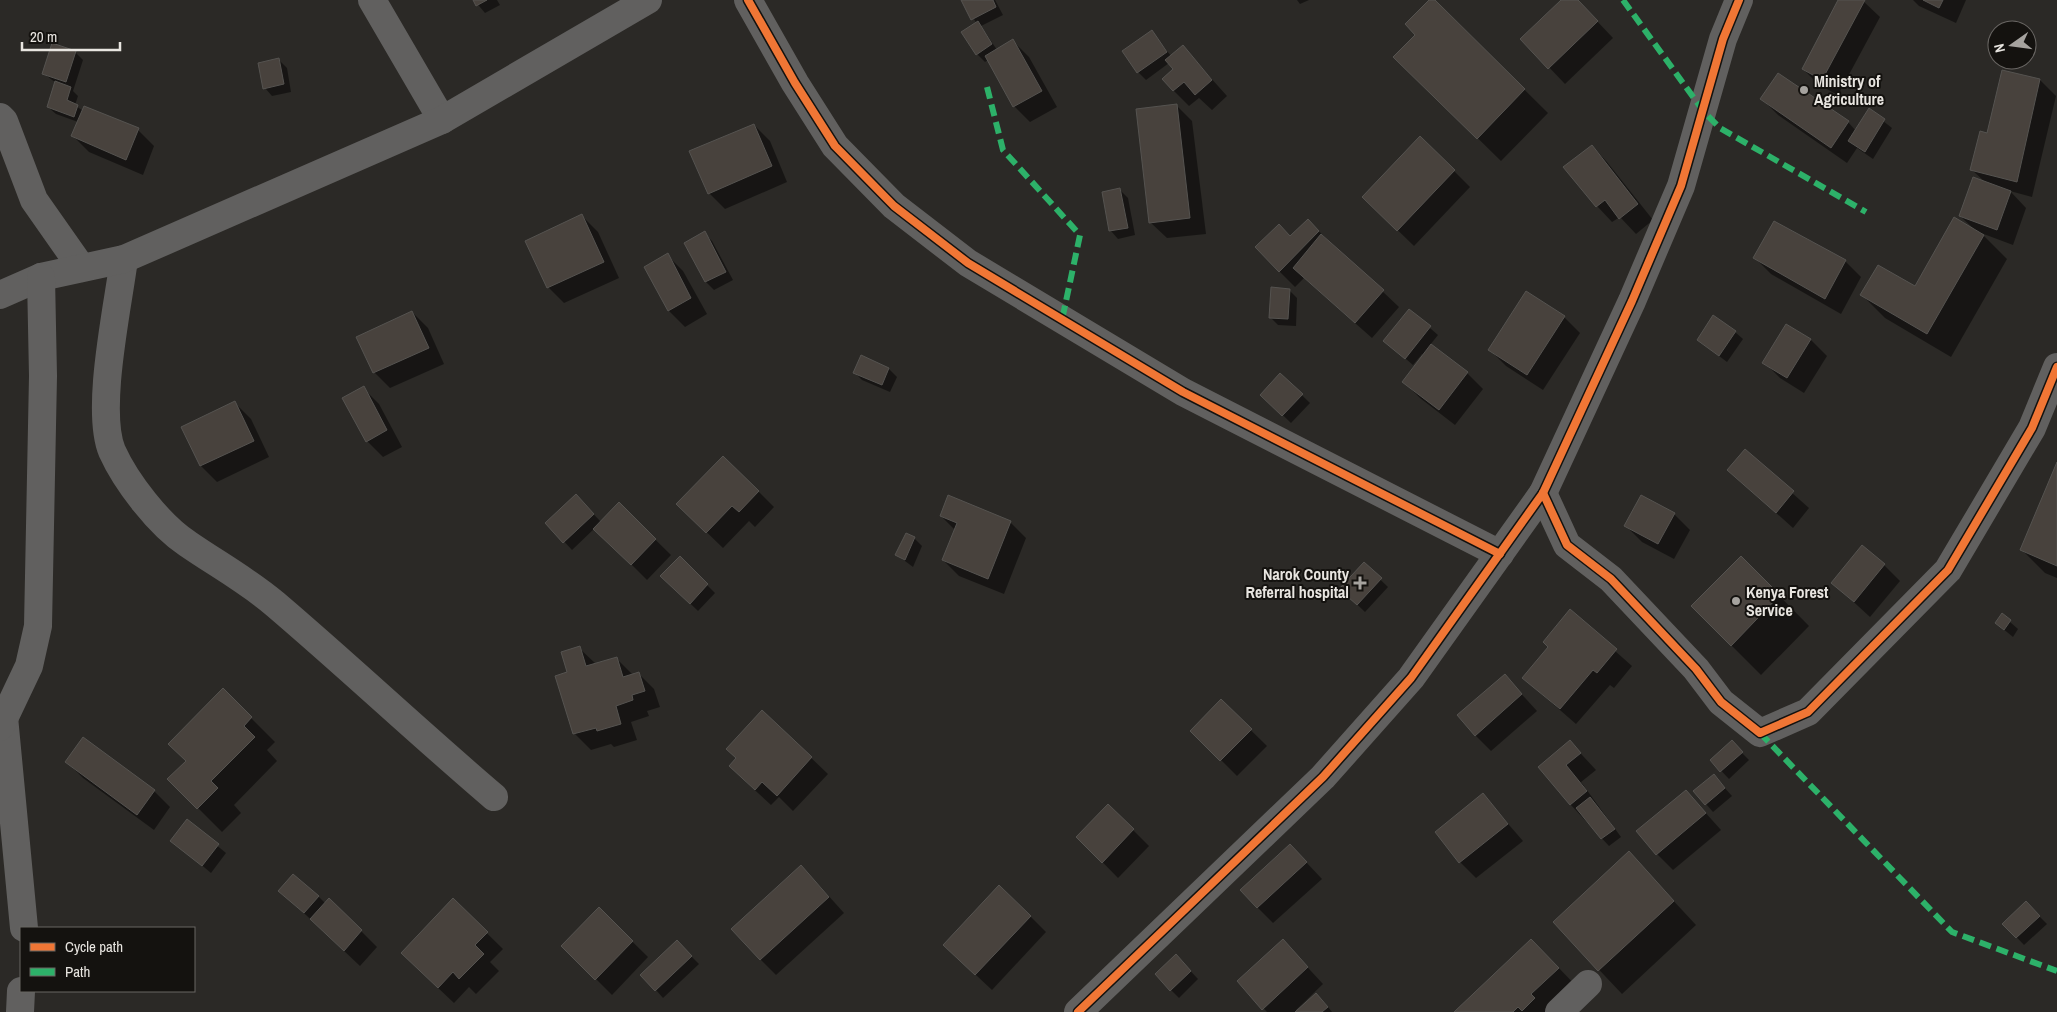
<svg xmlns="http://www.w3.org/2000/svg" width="2057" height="1012" font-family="'Archivo Narrow',sans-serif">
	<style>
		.shadow { fill: #0007 }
		.building { fill: #48423d; stroke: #555350 }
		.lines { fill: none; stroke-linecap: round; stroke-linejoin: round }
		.minor { stroke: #61605f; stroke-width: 28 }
		.quiet { stroke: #2db169; stroke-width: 6; stroke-dasharray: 12 6; stroke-linecap: butt }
		.cycleway-casing { stroke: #14120f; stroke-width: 11 }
		.cycleway { stroke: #f07635; stroke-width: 8 }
		.poi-dot { fill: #a6a39f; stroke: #14120f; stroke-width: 2 }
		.labels { text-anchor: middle; stroke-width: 4; stroke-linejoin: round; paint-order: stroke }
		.poi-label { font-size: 16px; font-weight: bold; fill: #e8e5e0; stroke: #14120f; text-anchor: start }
	</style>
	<rect width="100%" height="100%" fill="#2b2926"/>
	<!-- shadow -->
	<g class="shadow">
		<polygon points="474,0 497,0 500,5 485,13"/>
		<polygon points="962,0 995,0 1003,15 981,26 997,50 1013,41 1029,57 1057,107 1030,122 1014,106 988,60 985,62 977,54 977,24"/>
		<polygon points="1297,0 1309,0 1300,4"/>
		<polygon points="1431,0 1434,0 1548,113 1501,161 1395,57 1417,35"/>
		<polygon points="1562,0 1577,0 1613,38 1565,84 1522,39"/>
		<polygon points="1840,0 1862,0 1880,17 1838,95 1819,85 1803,69"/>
		<polygon points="1913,0 1966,0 1956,23 1919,6"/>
		<polygon points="1152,32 1171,56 1183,47 1227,96 1212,110 1199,98 1189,106 1173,90 1174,70 1169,63 1146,80 1138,72"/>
		<polygon points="75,52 83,60 73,91 78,96 75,105 83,111 84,107 138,130 154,146 143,175 89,152 73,136 78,122 56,114 48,107 56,83 43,73"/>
		<polygon points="279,60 287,68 291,92 272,96 265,88"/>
		<polygon points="2040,80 2056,96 2032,197 2010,191 2026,208 2013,245 1981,233 2007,259 1951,357 1885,318 1862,295 1916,288 1974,229 1960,216 1985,182 1972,170 1988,135"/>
		<polygon points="1762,99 1848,122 1856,131 1869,110 1892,128 1873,159 1857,148 1847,163 1778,115"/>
		<polygon points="1176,105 1192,121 1206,234 1167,238 1150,222"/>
		<polygon points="754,125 770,141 787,182 725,209 709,193"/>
		<polygon points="1592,146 1607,162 1653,220 1636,234 1620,217 1612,222 1597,206"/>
		<polygon points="1454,171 1470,187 1414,246 1380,213"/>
		<polygon points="1120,190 1128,198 1135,235 1118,239 1111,231 1103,193"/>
		<polygon points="582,216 598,232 619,278 564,303 548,287"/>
		<polygon points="1308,221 1399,307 1372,338 1304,278 1295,287 1279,271 1290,238"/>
		<polygon points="704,233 712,241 733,280 714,290 706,282 686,243"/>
		<polygon points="667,255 683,271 707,314 685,327 669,311"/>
		<polygon points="1755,258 1845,261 1861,277 1841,314 1771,274"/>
		<polygon points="1289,290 1297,298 1296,326 1278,325 1270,317"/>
		<polygon points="1409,310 1438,335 1430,345 1467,373 1483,389 1455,425 1420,398 1404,382 1424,356 1422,354 1413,365 1385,341"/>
		<polygon points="412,312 428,328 444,364 390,388 374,372"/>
		<polygon points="1564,317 1580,333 1543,390 1506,366 1490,350"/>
		<polygon points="1787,325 1811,340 1827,356 1804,393 1780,378 1764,362"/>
		<polygon points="1735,332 1743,339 1727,362 1698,340"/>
		<polygon points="862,357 889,369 897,377 890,392 862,380 855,373"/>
		<polygon points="1281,375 1310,403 1291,423 1262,395"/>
		<polygon points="363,388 379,404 402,447 383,457 367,441"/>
		<polygon points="235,403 251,419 269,457 217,482 201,466 183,428"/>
		<polygon points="1745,451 1809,508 1793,528 1728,470"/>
		<polygon points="2057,466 2057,578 2045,573 2021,549"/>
		<polygon points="758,491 774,507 755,527 749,521 723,548 694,520"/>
		<polygon points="583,503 601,522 619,504 671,555 647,580 595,528 572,550 547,523"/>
		<polygon points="1674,514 1690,530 1674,559 1642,542 1626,526"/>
		<polygon points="941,516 1010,522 1026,538 1004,594 959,576 943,560 955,530"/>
		<polygon points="914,538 922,546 913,567 897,555"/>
		<polygon points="1741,557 1809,626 1761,675 1692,606"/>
		<polygon points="680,558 715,593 698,611 662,576"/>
		<polygon points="1364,564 1388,587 1365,612 1341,589"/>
		<polygon points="1884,565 1900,581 1870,617 1833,583"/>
		<polygon points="1570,611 1632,666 1614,688 1610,685 1576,724 1523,678 1549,647"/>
		<polygon points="2002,615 2018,629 2013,637 1996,623"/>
		<polygon points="579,648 596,664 616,658 633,675 638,673 654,689 660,707 647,711 649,716 631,722 637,740 614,747 611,744 591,750 575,734 557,677 568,673"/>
		<polygon points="1504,675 1537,711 1491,751 1475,735"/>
		<polygon points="223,690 275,742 267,750 277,761 234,805 241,813 222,832 169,779 187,761"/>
		<polygon points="1221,701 1267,746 1237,776 1192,731"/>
		<polygon points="762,711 828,774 793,811 779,797 771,805 746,782 738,758"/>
		<polygon points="1570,742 1596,770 1581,782 1621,837 1609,846 1570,804 1540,767"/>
		<polygon points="1739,750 1749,760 1729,779 1711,760"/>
		<polygon points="67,762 154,791 170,807 154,830 83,778"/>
		<polygon points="1713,775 1732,796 1713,812 1706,804"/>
		<polygon points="1686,791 1721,830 1673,870 1657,854"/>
		<polygon points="1483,795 1523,841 1476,878 1460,862"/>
		<polygon points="1108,805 1149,846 1118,878 1078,837"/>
		<polygon points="187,821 226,853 211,873 172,840"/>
		<polygon points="1629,853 1696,925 1622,994 1554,922"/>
		<polygon points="1306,862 1322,879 1273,923 1257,907"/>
		<polygon points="817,883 844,913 776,975 760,959"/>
		<polygon points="318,896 326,904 330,900 377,947 360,966 288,898"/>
		<polygon points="453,900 503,949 490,962 499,971 476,994 469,987 454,1003 418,969"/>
		<polygon points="2026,903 2047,924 2024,945 2004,924"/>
		<polygon points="599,909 648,957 612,995 563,946"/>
		<polygon points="1030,916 1046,932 992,990 961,961"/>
		<polygon points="677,942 699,964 663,998 656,990"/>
		<polygon points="1298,957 1323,984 1296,1010 1297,1011 1324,1002 1332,1012 1267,1012 1238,981"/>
		<polygon points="1184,964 1198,979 1179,998 1171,990"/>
		<polygon points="1555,964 1582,992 1561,1012 1456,1012"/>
	</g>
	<!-- building -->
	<g class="building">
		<polygon points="473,0 487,0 476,6"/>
		<polygon points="961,0 993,0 996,7 971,20"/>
		<polygon points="1429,0 1435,0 1525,89 1477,139 1393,57 1415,35 1405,24"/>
		<polygon points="1561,0 1578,0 1598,21 1548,69 1520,39"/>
		<polygon points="1838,0 1865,0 1822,80 1802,69"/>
		<polygon points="1923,0 1943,0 1939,8"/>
		<polygon points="978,21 992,44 976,55 961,32"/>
		<polygon points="1152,30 1167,52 1137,73 1122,51"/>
		<polygon points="1013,39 1042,91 1013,107 985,56"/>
		<polygon points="52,43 76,51 66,82 42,74"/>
		<polygon points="1183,45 1212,80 1195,95 1184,82 1173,91 1162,79 1173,69 1165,60"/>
		<polygon points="279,58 284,84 263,89 258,63"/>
		<polygon points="2002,70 2040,79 2017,182 1970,170 1980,131 1987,133"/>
		<polygon points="1778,73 1849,121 1831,148 1760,99"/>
		<polygon points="55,81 71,87 67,100 78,105 74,117 47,107"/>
		<polygon points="1177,104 1190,218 1149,223 1136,109"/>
		<polygon points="84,106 139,128 126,160 71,136"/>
		<polygon points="1869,108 1885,119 1865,152 1848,141"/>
		<polygon points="754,124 772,166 708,194 689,151"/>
		<polygon points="1420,136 1455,170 1397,231 1362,197"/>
		<polygon points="1592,145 1638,204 1619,219 1605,200 1596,207 1563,167"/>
		<polygon points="1973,177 2011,191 1997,230 1959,216"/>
		<polygon points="1120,188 1128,228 1109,231 1102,192"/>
		<polygon points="582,214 604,262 547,288 525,241"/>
		<polygon points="1954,217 1984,235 1927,334 1860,295 1878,265 1915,286"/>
		<polygon points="1308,219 1319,231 1279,272 1255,247 1279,224 1290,236"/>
		<polygon points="1774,221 1846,260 1825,299 1753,258"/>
		<polygon points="705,231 726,272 705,282 684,243"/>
		<polygon points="1321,234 1384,290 1355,323 1293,268"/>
		<polygon points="668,253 691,298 668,311 644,267"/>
		<polygon points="1271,287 1290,289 1288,319 1269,318"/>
		<polygon points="1526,291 1565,316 1527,375 1488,350"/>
		<polygon points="1409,309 1431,326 1405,359 1383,341"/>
		<polygon points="412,311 429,348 373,373 356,337"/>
		<polygon points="1713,315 1736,331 1719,356 1697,340"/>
		<polygon points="1786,324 1811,339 1787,378 1762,363"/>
		<polygon points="1431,344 1468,372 1439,410 1402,382"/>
		<polygon points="861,355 889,368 882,385 853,373"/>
		<polygon points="1280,373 1303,394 1282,416 1260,395"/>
		<polygon points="364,386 387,430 366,442 342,398"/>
		<polygon points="235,401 254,441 200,466 181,427"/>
		<polygon points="1745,449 1794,491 1776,513 1727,470"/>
		<polygon points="723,456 759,491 739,512 732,506 706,533 676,504"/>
		<polygon points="2057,462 2057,566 2020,550"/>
		<polygon points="576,494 594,514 563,543 545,523"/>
		<polygon points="948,495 1011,521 988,579 942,560 957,523 940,516"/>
		<polygon points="1641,495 1675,513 1658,544 1624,526"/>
		<polygon points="619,502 656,539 631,565 593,529"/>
		<polygon points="906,533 915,537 905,560 895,555"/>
		<polygon points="1862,545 1885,564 1854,602 1831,583"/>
		<polygon points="680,556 708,584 690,604 660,576"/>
		<polygon points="1741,556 1780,595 1731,646 1691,606"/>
		<polygon points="1364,562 1382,578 1357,605 1339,589"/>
		<polygon points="1570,609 1617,649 1597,673 1593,670 1560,709 1522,678 1548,647 1543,642"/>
		<polygon points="2002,613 2011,620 2004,630 1995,623"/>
		<polygon points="580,646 586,666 617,657 623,677 639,672 645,691 632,695 633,700 616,706 621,724 597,731 596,728 573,734 555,676 567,672 561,652"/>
		<polygon points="1505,674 1522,694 1475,736 1457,715"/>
		<polygon points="223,688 252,717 244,726 255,737 211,781 218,788 197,809 167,779 186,761 168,744"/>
		<polygon points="1221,699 1252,729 1220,761 1190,731"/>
		<polygon points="762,710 812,757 777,796 762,782 755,790 729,766 736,758 726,749"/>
		<polygon points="83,737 155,790 137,815 65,762"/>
		<polygon points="1570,740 1581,753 1566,765 1587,791 1570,805 1538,767"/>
		<polygon points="1732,740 1743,752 1720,772 1710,760"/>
		<polygon points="1714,774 1725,788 1705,805 1693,791"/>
		<polygon points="1686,790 1706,813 1656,855 1636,831"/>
		<polygon points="1483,793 1508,824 1459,863 1435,832"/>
		<polygon points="1590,797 1615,829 1601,839 1576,808"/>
		<polygon points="1108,804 1134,829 1102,863 1076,837"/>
		<polygon points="187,819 219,844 202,866 170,841"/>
		<polygon points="1290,844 1307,862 1257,908 1240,890"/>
		<polygon points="1629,851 1674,901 1598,971 1553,922"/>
		<polygon points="801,865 829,897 760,960 731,929"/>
		<polygon points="293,874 319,896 304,913 278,891"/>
		<polygon points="999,885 1031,916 975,975 943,945"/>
		<polygon points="329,898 362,930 344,951 310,919"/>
		<polygon points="453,898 488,932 475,945 484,954 459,979 453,972 438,988 401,953"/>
		<polygon points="2026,901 2040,916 2016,938 2002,924"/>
		<polygon points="599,907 633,941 595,980 561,946"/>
		<polygon points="1283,939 1308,967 1262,1010 1237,981"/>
		<polygon points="1531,939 1559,968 1531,994 1535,998 1522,1011 1518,1007 1513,1012 1454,1012"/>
		<polygon points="677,940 692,956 655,991 640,975"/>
		<polygon points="1176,954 1191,971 1170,991 1155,974"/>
		<polygon points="1316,993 1328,1007 1322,1012 1295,1012"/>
	</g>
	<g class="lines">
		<!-- minor -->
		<g class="minor">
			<polyline points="372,0 442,120"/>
			<polyline points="748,0 795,83 835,146 894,206 968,263 1183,392 1500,554"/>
			<polyline points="0,117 4,121 34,200 81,267"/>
			<path d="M124,259c-6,47 -29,151 -12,192 14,31 47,74 76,93 29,20 60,37 87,60 74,63 145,130 219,193"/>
			<polyline points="0,295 41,277 124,259 442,120 648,0"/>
			<polyline points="1543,493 1567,545 1611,579 1696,669 1721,702 1760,733 1808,712 1948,570 2032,428 2057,367"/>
			<polyline points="4,717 24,928"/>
			<polyline points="0,727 29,666 38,626 43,376 41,277"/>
			<polyline points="20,1012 21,991"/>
			<polyline points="1078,1012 1323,777 1411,678 1543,493 1632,301 1681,186 1723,39 1739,0"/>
			<polyline points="1559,1012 1588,984"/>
		</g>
		<!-- quiet -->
		<g class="quiet">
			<polyline points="1623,0 1704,112 1720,128 1866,212"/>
			<polyline points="987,87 1003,150 1080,235 1062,320"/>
			<polyline points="1760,733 1952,932 2057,971"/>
		</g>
		<!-- cycleway casing -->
		<g class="cycleway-casing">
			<g id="cycleway">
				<polyline points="748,0 795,83 835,146 894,206 968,263 1183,392 1500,554"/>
				<polyline points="1543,493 1567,545 1611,579 1696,669 1721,702 1760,733 1808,712 1948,570 2032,428 2057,367"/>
				<polyline points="1078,1012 1323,777 1411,678 1543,493 1632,301 1681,186 1723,39 1739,0"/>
			</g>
		</g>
		<!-- cycleway -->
		<use href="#cycleway" class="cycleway"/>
	</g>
	<!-- markers -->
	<g class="poi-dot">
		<circle cx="1804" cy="90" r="5"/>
		<path d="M1357.5 575.5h5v5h5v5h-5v5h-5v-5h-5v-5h5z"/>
		<circle cx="1736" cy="601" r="5"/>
	</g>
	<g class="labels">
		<!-- poi labels -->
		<g class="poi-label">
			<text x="1814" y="87">Ministry of<tspan x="1814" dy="18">Agriculture</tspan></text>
			<text x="1349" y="580" text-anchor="end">Narok County<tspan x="1349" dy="18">Referral hospital</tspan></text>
			<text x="1746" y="598">Kenya Forest<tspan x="1746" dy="18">Service</tspan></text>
		</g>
	</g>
	<!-- legend -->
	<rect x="20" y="927" width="175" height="65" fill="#14120f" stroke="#696663"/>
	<rect x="30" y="943" width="25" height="8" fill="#f07635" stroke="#696663"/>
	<text x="65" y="952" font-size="15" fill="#e8e5e0">Cycle path</text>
	<rect x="30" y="968" width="25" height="8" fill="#2db169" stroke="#696663"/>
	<text x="65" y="977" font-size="15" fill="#e8e5e0">Path</text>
	<!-- north arrow -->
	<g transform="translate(2012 45) rotate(256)"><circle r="24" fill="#14120f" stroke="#696663"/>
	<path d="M0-4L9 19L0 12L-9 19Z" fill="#a6a39f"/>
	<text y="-8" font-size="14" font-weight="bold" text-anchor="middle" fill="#e8e5e0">N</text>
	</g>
	<!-- scale -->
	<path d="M22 42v8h98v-8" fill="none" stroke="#e8e5e0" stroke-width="2.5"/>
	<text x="30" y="42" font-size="15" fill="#e8e5e0" stroke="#14120f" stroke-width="4" paint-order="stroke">20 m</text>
</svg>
